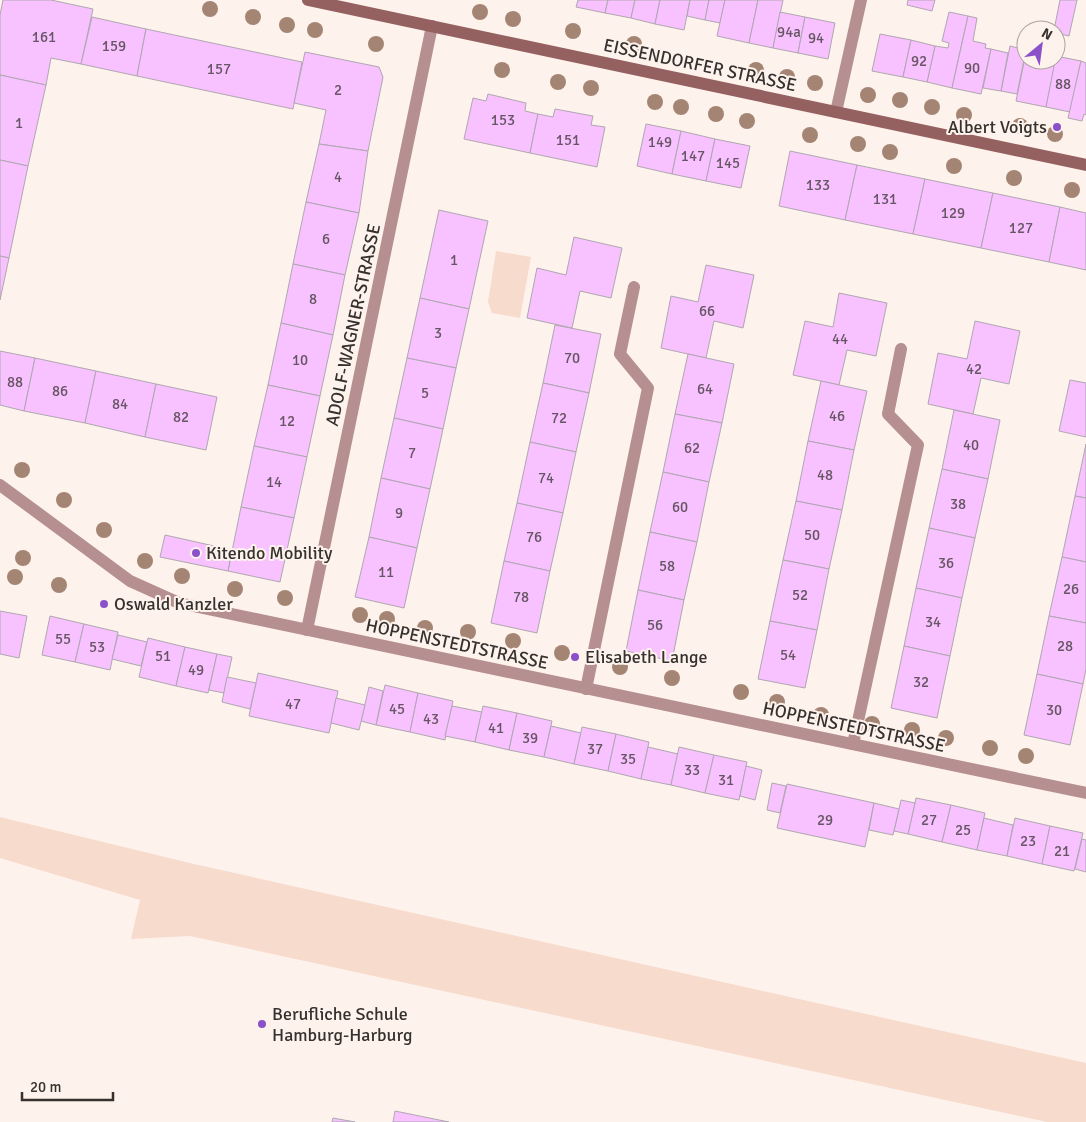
<svg xmlns="http://www.w3.org/2000/svg" width="1086" height="1122" font-family="Signika,sans-serif">
	<style>
		.green { fill: #f7dbcd }
		.building { fill: #f8c1ff; stroke: #afa7b0 }
		.lines { fill: none; stroke-linecap: round; stroke-linejoin: round }
		.service { stroke: #b69090; stroke-width: 12 }
		.minor { stroke: #b69090; stroke-width: 12 }
		.secondary { stroke: #956060; stroke-width: 12 }
		.tree { fill: #a48574 }
		.poi-dot { fill: #8a51c8; stroke: #fef2ec; stroke-width: 2 }
		.labels { text-anchor: middle; stroke-width: 4; stroke-linejoin: round; paint-order: stroke }
		.number-label { font-size: 15px; fill: #665562 }
		.street-label { font-size: 18px; fill: #35312e; stroke: #fef2ec }
		.poi-label { font-size: 18px; fill: #35312e; stroke: #fef2ec; text-anchor: start }
	</style>
	<rect width="100%" height="100%" fill="#fef2ec"/>
	<!-- green -->
	<g class="green">
		<polygon points="496,251 531,257 520,318 492,313 488,302"/>
		<polygon points="0,817 194,864 1086,1063 1086,1122 1047,1122 190,936 131,939 140,900 0,858"/>
	</g>
	<!-- building -->
	<g class="building">
		<polygon points="3,0 51,0 93,9 81,64 51,58 46,85 0,75 0,15"/>
		<polygon points="578,0 608,0 605,13 576,7"/>
		<polygon points="608,0 635,0 631,18 605,13"/>
		<polygon points="635,0 660,0 655,24 631,18"/>
		<polygon points="660,0 690,0 684,30 655,24"/>
		<polygon points="690,0 709,0 705,20 687,16"/>
		<polygon points="709,0 725,0 720,23 705,20"/>
		<polygon points="725,0 758,0 749,43 717,36"/>
		<polygon points="758,0 783,0 773,48 749,43"/>
		<polygon points="908,0 935,0 932,11 907,5"/>
		<polygon points="1060,0 1077,0 1069,36 1056,33 1056,30 1054,30"/>
		<polygon points="780,12 805,17 798,53 773,48"/>
		<polygon points="949,12 968,16 952,88 927,82 935,46 948,48 949,43 942,41"/>
		<polygon points="968,16 977,18 973,41 986,44 985,48 991,49 981,94 952,88"/>
		<polygon points="92,17 146,29 137,76 81,64"/>
		<polygon points="805,17 835,23 828,59 798,53"/>
		<polygon points="146,29 302,62 293,109 137,76"/>
		<polygon points="880,34 911,40 903,77 872,71"/>
		<polygon points="911,40 935,46 927,82 903,77"/>
		<polygon points="1010,46 1026,50 1017,94 1001,91"/>
		<polygon points="991,49 1008,53 1001,91 983,88"/>
		<polygon points="305,52 379,67 383,77 368,151 319,144 326,110 294,103"/>
		<polygon points="1026,53 1026,60 1056,60 1046,107 1016,101"/>
		<polygon points="1056,56 1081,61 1070,112 1046,107"/>
		<polygon points="1081,61 1086,63 1086,115 1084,114 1082,121 1068,118"/>
		<polygon points="0,75 46,85 28,166 0,160"/>
		<polygon points="488,94 526,103 525,111 538,114 530,153 464,139 473,98 486,101"/>
		<polygon points="555,109 593,116 591,125 605,127 597,167 530,153 538,114 553,117"/>
		<polygon points="646,124 681,131 672,174 637,166"/>
		<polygon points="681,131 715,139 706,181 672,174"/>
		<polygon points="715,139 750,146 741,188 706,181"/>
		<polygon points="319,144 368,151 359,213 306,202"/>
		<polygon points="790,151 857,165 845,220 779,206"/>
		<polygon points="0,160 28,166 9,258 0,256"/>
		<polygon points="857,165 925,179 913,234 845,220"/>
		<polygon points="925,179 993,193 981,248 913,234"/>
		<polygon points="993,193 1060,207 1049,262 981,248"/>
		<polygon points="306,202 359,213 345,275 293,264"/>
		<polygon points="1060,207 1086,213 1086,270 1049,262"/>
		<polygon points="439,210 488,221 469,309 420,298"/>
		<polygon points="574,237 622,248 611,298 580,291 572,328 527,318 537,268 566,275"/>
		<polygon points="0,256 9,258 0,300"/>
		<polygon points="293,264 345,275 333,335 281,323"/>
		<polygon points="706,265 754,275 743,328 714,321 706,358 661,348 671,296 698,302"/>
		<polygon points="839,293 887,303 876,356 847,350 839,385 793,375 805,321 833,327"/>
		<polygon points="420,298 469,309 456,368 407,358"/>
		<polygon points="975,321 1020,331 1009,384 981,378 973,414 928,404 938,353 967,359"/>
		<polygon points="281,323 333,335 320,396 268,385"/>
		<polygon points="555,325 601,334 589,393 543,383"/>
		<polygon points="0,351 35,358 24,411 0,405"/>
		<polygon points="688,354 734,364 722,423 675,414"/>
		<polygon points="35,358 96,371 85,423 24,411"/>
		<polygon points="407,358 456,368 443,429 394,418"/>
		<polygon points="96,371 156,384 145,437 85,423"/>
		<polygon points="1070,380 1086,383 1086,437 1059,431"/>
		<polygon points="821,381 867,391 854,450 808,441"/>
		<polygon points="543,383 589,393 576,452 530,442"/>
		<polygon points="156,384 217,397 206,450 145,437"/>
		<polygon points="268,385 320,396 307,457 254,446"/>
		<polygon points="954,410 1000,420 988,479 942,469"/>
		<polygon points="675,414 722,423 709,482 663,472"/>
		<polygon points="394,418 443,429 430,489 381,478"/>
		<polygon points="808,441 854,450 842,510 796,501"/>
		<polygon points="530,442 576,452 563,513 517,503"/>
		<polygon points="1086,444 1086,498 1075,496"/>
		<polygon points="254,446 307,457 294,518 241,507"/>
		<polygon points="942,469 988,479 975,538 929,528"/>
		<polygon points="663,472 709,482 697,542 650,532"/>
		<polygon points="381,478 430,489 417,548 369,537"/>
		<polygon points="1075,496 1086,498 1086,562 1062,557"/>
		<polygon points="796,501 842,510 829,569 783,560"/>
		<polygon points="517,503 563,513 550,571 504,561"/>
		<polygon points="241,507 294,518 280,582 228,571"/>
		<polygon points="929,528 975,538 962,598 916,588"/>
		<polygon points="650,532 697,542 684,600 638,590"/>
		<polygon points="165,535 232,550 228,571 160,557"/>
		<polygon points="369,537 417,548 404,608 355,597"/>
		<polygon points="1062,557 1086,562 1086,623 1049,616"/>
		<polygon points="783,560 829,569 817,630 770,621"/>
		<polygon points="504,561 550,571 537,633 491,623"/>
		<polygon points="916,588 962,598 950,656 904,646"/>
		<polygon points="638,590 684,600 672,661 626,651"/>
		<polygon points="0,611 27,616 19,658 0,654"/>
		<polygon points="50,616 84,624 75,662 42,655"/>
		<polygon points="1049,616 1086,623 1086,669 1083,684 1037,674"/>
		<polygon points="770,621 817,630 805,688 758,679"/>
		<polygon points="84,624 118,632 110,670 75,662"/>
		<polygon points="118,635 147,642 141,666 112,659"/>
		<polygon points="148,638 185,647 176,686 139,677"/>
		<polygon points="904,646 950,656 937,718 891,708"/>
		<polygon points="185,647 217,654 208,693 176,686"/>
		<polygon points="217,654 232,657 224,693 209,690"/>
		<polygon points="258,673 338,691 329,733 249,716"/>
		<polygon points="1037,674 1083,684 1070,745 1024,735"/>
		<polygon points="227,677 256,683 250,709 222,702"/>
		<polygon points="385,685 418,693 410,732 376,725"/>
		<polygon points="369,687 383,691 376,725 361,721"/>
		<polygon points="418,693 453,701 445,740 410,732"/>
		<polygon points="336,698 365,705 359,730 331,723"/>
		<polygon points="452,706 482,712 475,742 445,736"/>
		<polygon points="483,706 517,713 509,750 475,742"/>
		<polygon points="517,713 552,721 544,757 509,750"/>
		<polygon points="551,726 581,733 574,764 544,757"/>
		<polygon points="582,727 616,734 608,771 574,764"/>
		<polygon points="616,734 649,742 641,779 608,771"/>
		<polygon points="648,747 678,754 671,785 641,779"/>
		<polygon points="679,747 714,755 705,793 671,785"/>
		<polygon points="714,755 747,762 739,800 705,793"/>
		<polygon points="746,766 762,770 755,800 740,796"/>
		<polygon points="772,783 786,786 780,813 767,810"/>
		<polygon points="787,784 874,803 865,847 777,828"/>
		<polygon points="916,798 951,805 942,842 908,834"/>
		<polygon points="901,800 915,803 908,834 894,831"/>
		<polygon points="874,803 899,809 893,835 869,830"/>
		<polygon points="951,805 985,813 977,850 942,842"/>
		<polygon points="984,818 1013,825 1007,856 977,850"/>
		<polygon points="1015,818 1050,826 1042,864 1007,856"/>
		<polygon points="1050,826 1083,833 1074,871 1042,864"/>
		<polygon points="1082,839 1086,840 1086,872 1075,869"/>
		<polygon points="395,1111 449,1122 393,1122"/>
		<polygon points="333,1118 355,1122 332,1122"/>
	</g>
	<g class="lines">
		<!-- service -->
		<g class="service">
			<polyline points="586,689 648,388 620,354 634,287"/>
			<polyline points="853,744 918,445 888,414 901,349"/>
		</g>
		<!-- minor -->
		<g class="minor">
			<polyline points="836,112 861,0"/>
			<polyline points="0,485 130,581 179,603 1086,793"/>
			<polyline points="307,630 432,26"/>
		</g>
		<!-- secondary -->
		<polyline class="secondary" points="308,0 1086,165"/>
	</g>
	<!-- trees -->
	<g class="tree">
		<circle cx="210" cy="9" r="8"/>
		<circle cx="480" cy="12" r="8"/>
		<circle cx="253" cy="17" r="8"/>
		<circle cx="513" cy="19" r="8"/>
		<circle cx="287" cy="25" r="8"/>
		<circle cx="315" cy="30" r="8"/>
		<circle cx="573" cy="31" r="8"/>
		<circle cx="376" cy="44" r="8"/>
		<circle cx="634" cy="44" r="8"/>
		<circle cx="502" cy="70" r="8"/>
		<circle cx="756" cy="70" r="8"/>
		<circle cx="787" cy="77" r="8"/>
		<circle cx="558" cy="82" r="8"/>
		<circle cx="815" cy="83" r="8"/>
		<circle cx="591" cy="88" r="8"/>
		<circle cx="868" cy="95" r="8"/>
		<circle cx="900" cy="100" r="8"/>
		<circle cx="655" cy="102" r="8"/>
		<circle cx="681" cy="107" r="8"/>
		<circle cx="932" cy="107" r="8"/>
		<circle cx="716" cy="114" r="8"/>
		<circle cx="964" cy="115" r="8"/>
		<circle cx="747" cy="121" r="8"/>
		<circle cx="1020" cy="126" r="8"/>
		<circle cx="1055" cy="134" r="8"/>
		<circle cx="810" cy="135" r="8"/>
		<circle cx="858" cy="144" r="8"/>
		<circle cx="890" cy="152" r="8"/>
		<circle cx="954" cy="166" r="8"/>
		<circle cx="1014" cy="178" r="8"/>
		<circle cx="1072" cy="190" r="8"/>
		<circle cx="22" cy="470" r="8"/>
		<circle cx="64" cy="500" r="8"/>
		<circle cx="104" cy="530" r="8"/>
		<circle cx="23" cy="558" r="8"/>
		<circle cx="145" cy="561" r="8"/>
		<circle cx="182" cy="576" r="8"/>
		<circle cx="15" cy="577" r="8"/>
		<circle cx="59" cy="585" r="8"/>
		<circle cx="235" cy="589" r="8"/>
		<circle cx="285" cy="598" r="8"/>
		<circle cx="360" cy="615" r="8"/>
		<circle cx="387" cy="619" r="8"/>
		<circle cx="425" cy="628" r="8"/>
		<circle cx="468" cy="632" r="8"/>
		<circle cx="513" cy="641" r="8"/>
		<circle cx="562" cy="653" r="8"/>
		<circle cx="620" cy="667" r="8"/>
		<circle cx="672" cy="678" r="8"/>
		<circle cx="741" cy="692" r="8"/>
		<circle cx="777" cy="702" r="8"/>
		<circle cx="821" cy="715" r="8"/>
		<circle cx="872" cy="724" r="8"/>
		<circle cx="912" cy="730" r="8"/>
		<circle cx="946" cy="738" r="8"/>
		<circle cx="990" cy="748" r="8"/>
		<circle cx="1026" cy="756" r="8"/>
	</g>
	<!-- markers -->
	<g class="poi-dot">
		<circle cx="1057" cy="127" r="5"/>
		<circle cx="196" cy="553" r="5"/>
		<circle cx="104" cy="604" r="5"/>
		<circle cx="575" cy="657" r="5"/>
		<circle cx="262" cy="1024" r="5"/>
	</g>
	<g class="labels">
		<!-- number labels -->
		<g class="number-label">
			<text x="789" y="37">94a</text>
			<text x="44" y="42">161</text>
			<text x="816" y="43">94</text>
			<text x="114" y="51">159</text>
			<text x="919" y="66">92</text>
			<text x="972" y="73">90</text>
			<text x="219" y="74">157</text>
			<text x="1063" y="89">88</text>
			<text x="338" y="95">2</text>
			<text x="503" y="125">153</text>
			<text x="19" y="128">1</text>
			<text x="568" y="145">151</text>
			<text x="660" y="147">149</text>
			<text x="693" y="161">147</text>
			<text x="728" y="168">145</text>
			<text x="338" y="182">4</text>
			<text x="818" y="190">133</text>
			<text x="885" y="204">131</text>
			<text x="953" y="218">129</text>
			<text x="1021" y="233">127</text>
			<text x="326" y="244">6</text>
			<text x="454" y="265">1</text>
			<text x="313" y="304">8</text>
			<text x="707" y="316">66</text>
			<text x="438" y="338">3</text>
			<text x="840" y="344">44</text>
			<text x="572" y="363">70</text>
			<text x="300" y="365">10</text>
			<text x="974" y="374">42</text>
			<text x="15" y="387">88</text>
			<text x="705" y="394">64</text>
			<text x="60" y="396">86</text>
			<text x="425" y="398">5</text>
			<text x="120" y="409">84</text>
			<text x="837" y="421">46</text>
			<text x="181" y="422">82</text>
			<text x="559" y="423">72</text>
			<text x="287" y="426">12</text>
			<text x="971" y="450">40</text>
			<text x="692" y="453">62</text>
			<text x="412" y="458">7</text>
			<text x="825" y="480">48</text>
			<text x="546" y="483">74</text>
			<text x="274" y="487">14</text>
			<text x="958" y="509">38</text>
			<text x="680" y="512">60</text>
			<text x="399" y="518">9</text>
			<text x="812" y="540">50</text>
			<text x="534" y="542">76</text>
			<text x="946" y="568">36</text>
			<text x="667" y="571">58</text>
			<text x="386" y="577">11</text>
			<text x="1071" y="594">26</text>
			<text x="800" y="600">52</text>
			<text x="521" y="602">78</text>
			<text x="933" y="627">34</text>
			<text x="655" y="630">56</text>
			<text x="63" y="644">55</text>
			<text x="1065" y="651">28</text>
			<text x="97" y="652">53</text>
			<text x="788" y="660">54</text>
			<text x="163" y="661">51</text>
			<text x="196" y="675">49</text>
			<text x="921" y="687">32</text>
			<text x="293" y="709">47</text>
			<text x="397" y="714">45</text>
			<text x="1054" y="715">30</text>
			<text x="431" y="724">43</text>
			<text x="496" y="733">41</text>
			<text x="530" y="743">39</text>
			<text x="595" y="754">37</text>
			<text x="628" y="764">35</text>
			<text x="692" y="775">33</text>
			<text x="726" y="785">31</text>
			<text x="825" y="825">29</text>
			<text x="929" y="825">27</text>
			<text x="963" y="835">25</text>
			<text x="1028" y="846">23</text>
			<text x="1062" y="856">21</text>
		</g>
		<!-- street labels -->
		<g class="street-label">
			<text transform="translate(700 65) rotate(12)" y="6">EISSENDORFER STRASSE</text>
			<text transform="translate(353 325) rotate(-78)" y="6">ADOLF-WAGNER-STRASSE</text>
			<text transform="translate(457 644) rotate(12)" y="6">HOPPENSTEDTSTRASSE</text>
			<text transform="translate(854 727) rotate(12)" y="6">HOPPENSTEDTSTRASSE</text>
		</g>
		<!-- poi labels -->
		<g class="poi-label">
			<text x="1047" y="133" text-anchor="end">Albert Voigts</text>
			<text x="206" y="559">Kitendo Mobility</text>
			<text x="114" y="610">Oswald Kanzler</text>
			<text x="585" y="663">Elisabeth Lange</text>
			<text x="272" y="1020">Berufliche Schule<tspan x="272" dy="21">Hamburg-Harburg</tspan></text>
		</g>
	</g>
	<!-- north arrow -->
	<g transform="translate(1041 45) rotate(29)"><circle r="24" fill="#fef2ec" stroke="#aea5a0"/>
	<path d="M0-4L9 19L0 12L-9 19Z" fill="#8a51c8"/>
	<text y="-8" font-size="14" font-weight="bold" text-anchor="middle" fill="#35312e">N</text>
	</g>
	<!-- scale -->
	<path d="M22 1092v8h91v-8" fill="none" stroke="#35312e" stroke-width="2.5"/>
	<text x="30" y="1092" font-size="15" fill="#35312e" stroke="#fef2ec" stroke-width="4" paint-order="stroke">20 m</text>
</svg>
